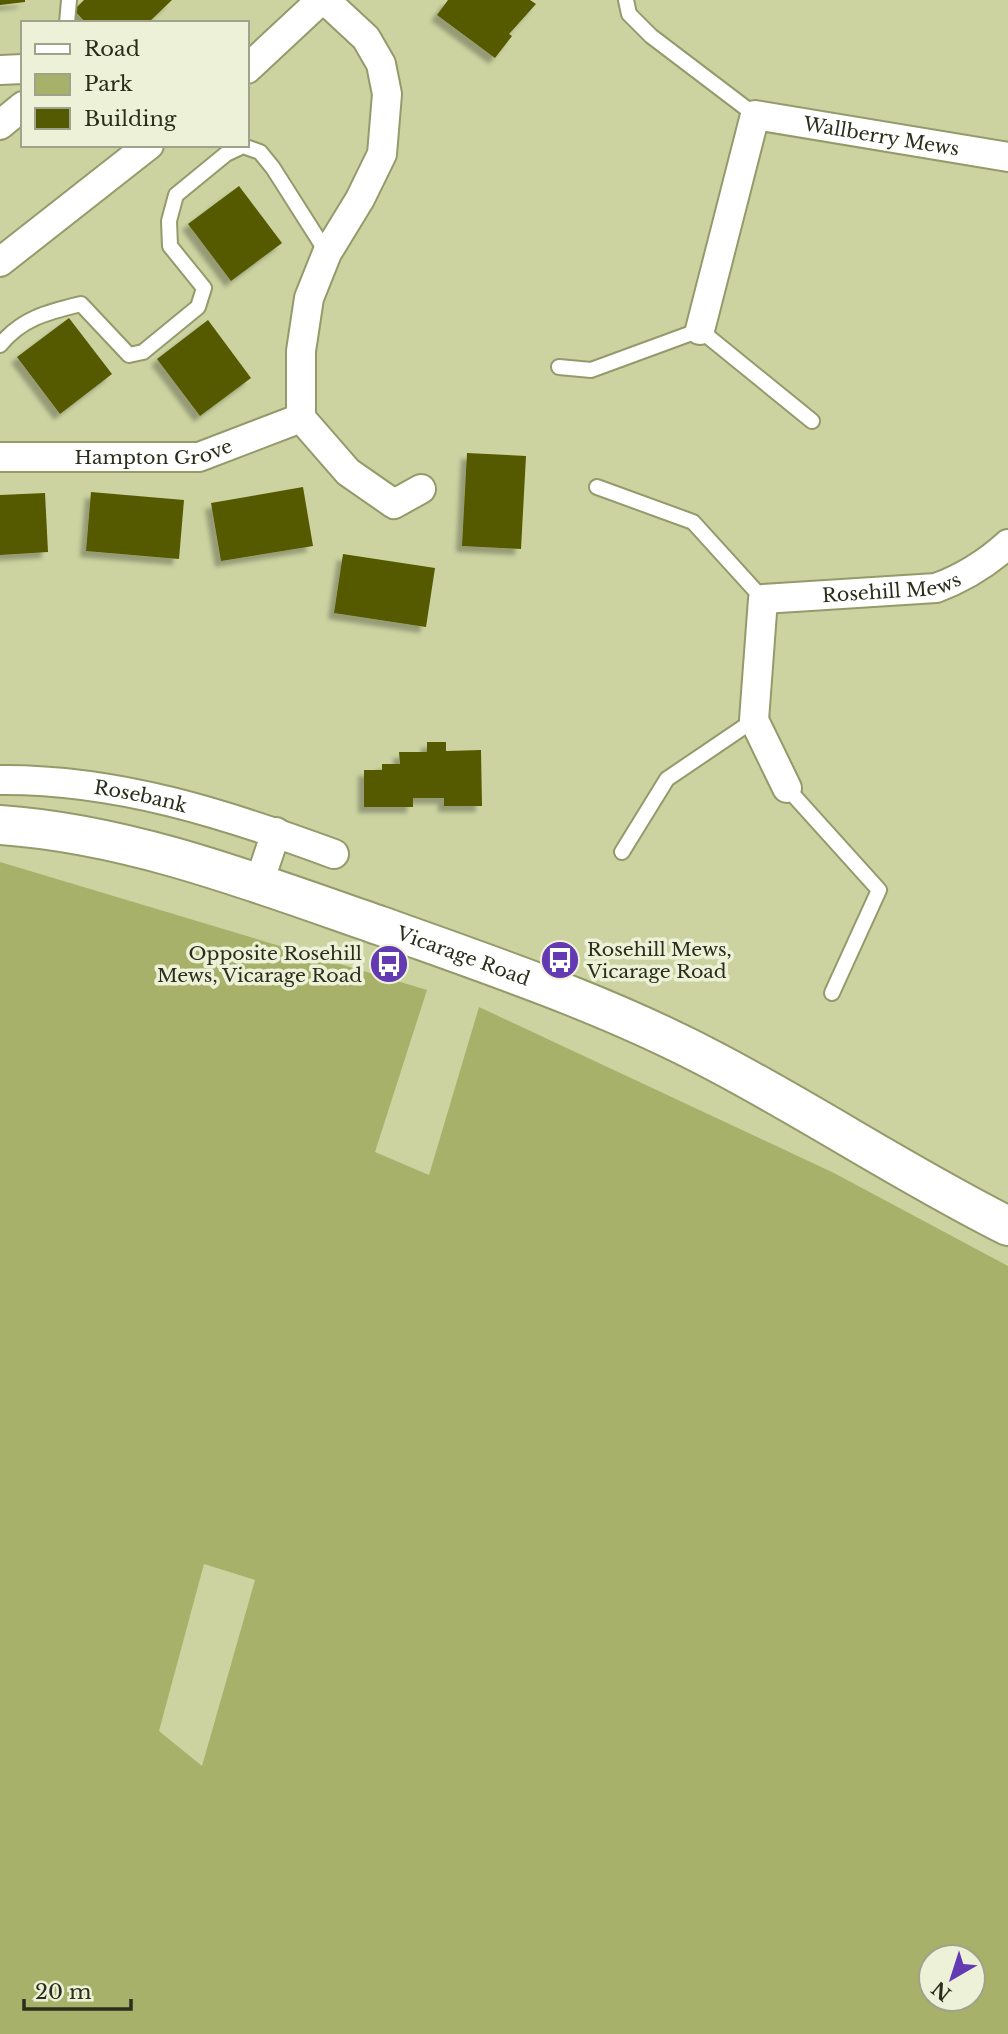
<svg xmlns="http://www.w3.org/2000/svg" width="1008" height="2034" font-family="'Libre Baskerville',serif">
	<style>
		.green { fill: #a8b169; fill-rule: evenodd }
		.building { fill: #545a02; filter: url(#shadow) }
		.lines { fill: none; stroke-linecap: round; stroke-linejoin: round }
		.lane-casing { stroke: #949a6a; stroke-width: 18 }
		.street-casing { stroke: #949a6a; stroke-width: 32 }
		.highway-casing { stroke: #949a6a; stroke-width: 42 }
		.lane { stroke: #fff; stroke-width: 14 }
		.street { stroke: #fff; stroke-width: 28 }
		.highway { stroke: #fff; stroke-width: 38 }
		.labels { text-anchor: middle; stroke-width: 7; stroke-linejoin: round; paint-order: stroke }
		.street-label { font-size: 19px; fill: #2b2e1a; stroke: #edf1d8 }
		.poi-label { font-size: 19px; fill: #2b2e1a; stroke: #edf1d8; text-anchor: start }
	</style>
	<defs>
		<filter id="shadow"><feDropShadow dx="-6" dy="6" stdDeviation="2" flood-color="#0004"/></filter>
	</defs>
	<rect width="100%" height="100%" fill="#ccd3a1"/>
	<!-- green -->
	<path class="green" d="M0,862l427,128 -52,162 54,23 50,-168 355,166 174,93v768h-1008zM204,1564l51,16 -53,186 -43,-35zM973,1957v42h-42v-42z"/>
	<!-- building -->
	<g class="building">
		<polygon points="0,0 25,0 25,2 0,5"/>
		<polygon points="84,0 172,0 148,23 86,23 74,10"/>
		<polygon points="448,0 530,0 536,4 509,34 512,36 495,58 437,15"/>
		<polygon points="239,186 282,243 231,281 188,224"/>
		<polygon points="69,318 112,374 60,414 17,357"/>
		<polygon points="208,320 251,378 200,416 157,359"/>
		<polygon points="467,453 526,456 521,549 462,546"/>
		<polygon points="303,487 313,546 221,561 211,503"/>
		<polygon points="91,492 184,500 179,559 86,551"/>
		<polygon points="45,493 48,552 0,555 0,495"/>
		<polygon points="343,554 435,568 426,627 334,613"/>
		<polygon points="427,742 446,742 446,751 481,750 482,806 444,806 444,798 413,798 413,807 364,807 364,770 382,770 382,764 400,764 399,752 427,752"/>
	</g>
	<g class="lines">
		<!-- lane casing -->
		<g class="lane-casing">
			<g id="lane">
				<polyline points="626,0 629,14 651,36 755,115"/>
				<polyline points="67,23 69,0"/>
				<path d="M0,345c22,-27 48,-33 81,-41l48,51 14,-3 55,-45 6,-19 -34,-42 -1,-25 7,-26 50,-41 17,-8 17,6 13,16 54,85"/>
				<polyline points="559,367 591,370 700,330 812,421"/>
				<polyline points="597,487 693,522 763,599"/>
				<polyline points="787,788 879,890 832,993"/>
				<polyline points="622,852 667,779 754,720"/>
			</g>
		</g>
		<!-- street casing -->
		<g class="street-casing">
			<g id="street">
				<polyline points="325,0 366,38 381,64 387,94 382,154 360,199 327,253 309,298 301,351 301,418 348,472 394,504 421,489"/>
				<polyline points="247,69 321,0"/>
				<polyline points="0,70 23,69"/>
				<polyline points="0,125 23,106"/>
				<polyline points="0,262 149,145"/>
				<path id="s1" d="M700,330l55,-215 253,42"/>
				<path id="s2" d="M0,457h199l102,-39"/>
				<path id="s3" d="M0,780c117,-1 226,34 334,74"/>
				<path id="s4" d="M787,788l-33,-68 9,-121 173,-11c27,-10 50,-24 72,-44"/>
				<polyline points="259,883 276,832"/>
			</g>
		</g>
		<!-- highway casing -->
		<g class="highway-casing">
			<g id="highway">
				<path id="s5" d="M0,825c131,9 257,58 381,101 114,41 228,79 335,136 99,52 192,114 292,164"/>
			</g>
		</g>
		<!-- lane -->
		<use href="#lane" class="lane"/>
		<!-- street -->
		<use href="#street" class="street"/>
		<!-- highway -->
		<use href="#highway" class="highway"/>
	</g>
	<!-- icons -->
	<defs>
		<g id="bus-disc" transform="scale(2.0125)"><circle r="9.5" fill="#633ab1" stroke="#edf1d8"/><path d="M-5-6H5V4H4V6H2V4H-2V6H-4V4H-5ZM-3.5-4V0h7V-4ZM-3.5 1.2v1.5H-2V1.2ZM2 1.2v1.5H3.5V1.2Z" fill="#fff"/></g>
	</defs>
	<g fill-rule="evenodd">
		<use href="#bus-disc" x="560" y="960"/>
		<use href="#bus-disc" x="389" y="964"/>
	</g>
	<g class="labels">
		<!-- street labels -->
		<g class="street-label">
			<text dy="7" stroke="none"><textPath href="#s1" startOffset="350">Wallberry Mews</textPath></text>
			<text dy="7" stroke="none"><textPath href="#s2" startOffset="154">Hampton Grove</textPath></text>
			<text dy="7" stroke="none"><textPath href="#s4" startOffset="326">Rosehill Mews</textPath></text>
			<text dy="7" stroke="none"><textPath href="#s3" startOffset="142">Rosebank</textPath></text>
			<text dy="7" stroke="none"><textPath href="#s5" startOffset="483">Vicarage Road</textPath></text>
		</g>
		<!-- poi labels -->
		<g class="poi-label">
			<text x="587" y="956">Rosehill Mews,<tspan x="587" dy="22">Vicarage Road</tspan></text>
			<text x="362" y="960" text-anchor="end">Opposite Rosehill<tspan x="362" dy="22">Mews, Vicarage Road</tspan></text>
		</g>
	</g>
	<!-- legend -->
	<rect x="21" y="21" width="228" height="126" fill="#edf1d8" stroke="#9fa38c" stroke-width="2"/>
	<rect x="35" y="44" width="35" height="10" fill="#ffffff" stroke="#9fa38c" stroke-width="2"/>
	<text x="84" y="56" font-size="21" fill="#2b2e1a">Road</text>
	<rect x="35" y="74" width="35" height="21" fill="#a8b169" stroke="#9fa38c" stroke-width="2"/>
	<text x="84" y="91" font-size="21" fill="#2b2e1a">Park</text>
	<rect x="35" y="108" width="35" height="21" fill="#545a02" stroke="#9fa38c" stroke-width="2"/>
	<text x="84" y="126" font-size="21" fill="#2b2e1a">Building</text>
	<!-- north arrow -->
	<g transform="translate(952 1978) rotate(219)"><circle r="33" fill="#edf1d8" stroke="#9fa38c" stroke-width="2"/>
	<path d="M0-5L12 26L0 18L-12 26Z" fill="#633ab1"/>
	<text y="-10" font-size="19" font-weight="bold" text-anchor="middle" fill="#2b2e1a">N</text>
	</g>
	<!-- scale -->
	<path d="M24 1999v10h107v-10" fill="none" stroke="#2b2e1a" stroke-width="3.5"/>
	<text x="35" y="1999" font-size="21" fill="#2b2e1a" stroke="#edf1d8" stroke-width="5" paint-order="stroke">20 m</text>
</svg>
